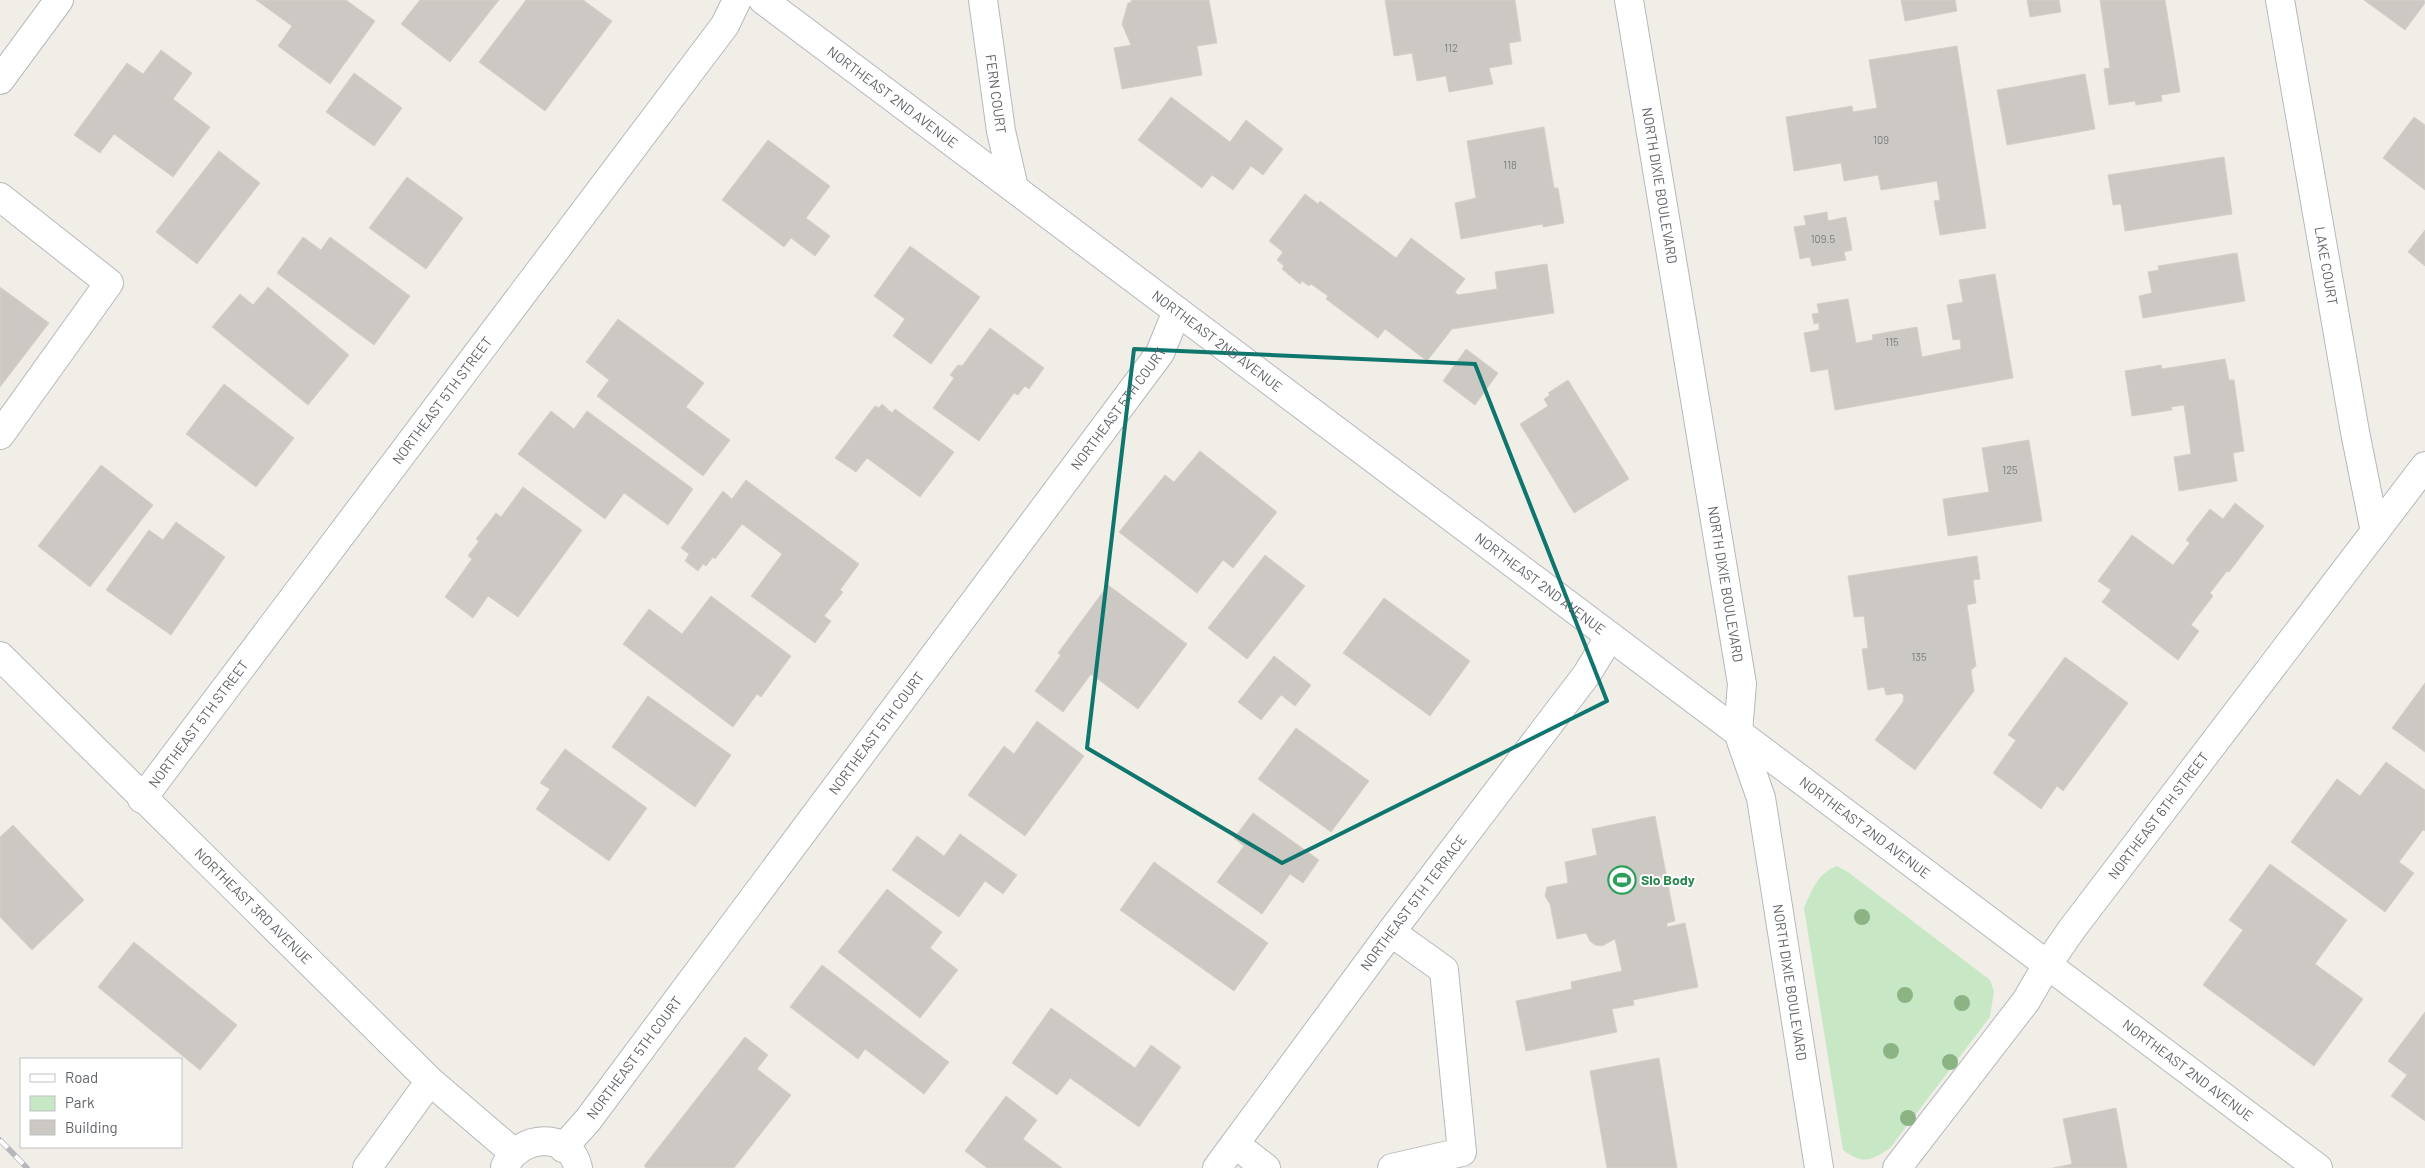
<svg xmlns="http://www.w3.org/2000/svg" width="2425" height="1168" font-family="Barlow,sans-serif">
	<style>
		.green { fill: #c8e8c5 }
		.building { fill: #ccc9c5; stroke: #d6d0c6 }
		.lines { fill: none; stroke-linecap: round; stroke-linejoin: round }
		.minor-casing { stroke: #b5b8bc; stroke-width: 30 }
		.minor { stroke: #fff; stroke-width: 28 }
		.rail-casing { stroke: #b6b7b8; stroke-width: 5.5 }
		.rail { stroke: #fff; stroke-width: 4; stroke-dasharray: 11; stroke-linecap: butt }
		.tree { fill: #8bb384 }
		.marked { fill: none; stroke: #0f766e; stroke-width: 4; stroke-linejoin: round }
		.labels { text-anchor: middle; stroke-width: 4; stroke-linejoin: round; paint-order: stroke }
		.number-label { font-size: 11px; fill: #7a7d7f }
		.street-label { font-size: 14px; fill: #5f6468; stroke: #fff }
		.leisure-label { font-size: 14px; font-weight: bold; fill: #27864d; stroke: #fff; text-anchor: start }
	</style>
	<rect width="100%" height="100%" fill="#f1eee8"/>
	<!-- green -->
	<path class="green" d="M1837,866l11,6 142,108 4,11 -4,26 -100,131c-19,13 -27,17 -47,2l-39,-242c8,-18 13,-34 33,-42z"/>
	<!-- building -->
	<g class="building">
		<polygon points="256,0 346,0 375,21 330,84 278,46 292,26"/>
		<polygon points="420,0 499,0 450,62 401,24"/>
		<polygon points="526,0 583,0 612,21 545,111 479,62"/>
		<polygon points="1131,0 1209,0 1217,43 1197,46 1202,75 1122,89 1114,48 1131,45 1122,24 1128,3 1132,2"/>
		<polygon points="1385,0 1515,0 1521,41 1509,43 1512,64 1489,68 1493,84 1449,92 1446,76 1417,81 1412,53 1394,56"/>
		<polygon points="1901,0 1955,0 1957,11 1905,21"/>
		<polygon points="2027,0 2059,0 2061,12 2030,17"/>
		<polygon points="2100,0 2165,0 2180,92 2161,95 2162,101 2136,105 2135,101 2109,105 2104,69 2110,68"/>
		<polygon points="2364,0 2424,0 2425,3 2405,30"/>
		<polygon points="1957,46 1986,228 1940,235 1934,201 1940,200 1937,181 1881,190 1878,175 1844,181 1841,163 1794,171 1786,117 1852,106 1853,112 1877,108 1869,60"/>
		<polygon points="161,50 192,73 173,99 210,127 173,177 114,134 100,153 74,135 127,63 143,74"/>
		<polygon points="354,73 402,108 374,146 326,112"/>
		<polygon points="2085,74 2095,129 2007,145 1997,90"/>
		<polygon points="1171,97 1230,142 1246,120 1283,149 1263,175 1251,166 1233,190 1212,175 1202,188 1138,140"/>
		<polygon points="2414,117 2425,125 2425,190 2383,158"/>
		<polygon points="1544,127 1554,188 1558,188 1564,223 1543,227 1543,224 1461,239 1455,203 1476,198 1467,141"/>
		<polygon points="768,140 830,186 806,218 830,236 815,256 791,238 784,247 722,200"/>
		<polygon points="219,151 260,183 197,264 156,232"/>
		<polygon points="2224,157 2232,214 2125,231 2121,204 2113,205 2108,175"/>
		<polygon points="407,177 463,218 426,269 369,228"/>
		<polygon points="1305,194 1318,204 1320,201 1396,258 1411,238 1465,279 1455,292 1458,295 1497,289 1495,272 1547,264 1554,313 1452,329 1427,361 1385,329 1378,338 1326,299 1328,296 1311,284 1309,286 1302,281 1300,284 1282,269 1284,266 1277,260 1283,252 1269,241"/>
		<polygon points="1827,212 1828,221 1846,217 1852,250 1844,252 1846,260 1812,266 1810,257 1800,259 1794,227 1806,225 1804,216"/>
		<polygon points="2425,230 2425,266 2408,252"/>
		<polygon points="303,237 321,250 330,237 410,296 374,345 277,273"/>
		<polygon points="910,246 980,297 931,364 893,336 905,319 874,296"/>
		<polygon points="2237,253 2245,301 2143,318 2139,296 2152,293 2148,272 2159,270 2158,266"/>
		<polygon points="1995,274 2013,378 1835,410 1828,369 1811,372 1804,333 1819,330 1819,323 1814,324 1812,314 1819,313 1817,304 1848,299 1856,343 1873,340 1872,335 1917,327 1922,357 1961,349 1960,339 1953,340 1947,305 1963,302 1959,280"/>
		<polygon points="0,287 49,323 0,387"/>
		<polygon points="268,287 349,355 308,405 212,327 240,294 253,305"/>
		<polygon points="618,319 704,383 686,407 730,440 703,476 597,396 609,380 586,362"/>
		<polygon points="990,328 1044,368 1029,389 1025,386 1018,395 1014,393 979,441 933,408 954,378 950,375 958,365 962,366"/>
		<polygon points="1466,349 1498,373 1475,405 1443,381"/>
		<polygon points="2225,359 2229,380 2234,380 2244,451 2233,453 2237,481 2179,491 2174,457 2191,454 2184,405 2171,407 2172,410 2132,416 2125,371 2161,365 2162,369"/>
		<polygon points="1568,380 1629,479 1574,513 1520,424 1548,406 1544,399 1550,395 1548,393"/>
		<polygon points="224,384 294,438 256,487 186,434"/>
		<polygon points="882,404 892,413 895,409 954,452 920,497 867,458 856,472 835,458 875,406 879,408"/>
		<polygon points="551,411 574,429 587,411 693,489 668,525 624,493 605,519 518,454"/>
		<polygon points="2029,440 2042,521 1948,536 1943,499 1989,492 1982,448"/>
		<polygon points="1200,451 1277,512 1233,568 1223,560 1197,593 1119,532 1165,475 1174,482"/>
		<polygon points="101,465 153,505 90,587 38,546"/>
		<polygon points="746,480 859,564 840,590 843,592 824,616 831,621 815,643 751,596 782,554 742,524 715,559 713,557 706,566 703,564 698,571 685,561 689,554 681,548 723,491 732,499"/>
		<polygon points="523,487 582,530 518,617 488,596 473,618 445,597 472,559 468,556 479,541 476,539 496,513 501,517"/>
		<polygon points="2235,503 2264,526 2229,572 2227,571 2210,593 2213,596 2191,625 2199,631 2178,660 2102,602 2111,590 2098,581 2132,535 2173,565 2190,543 2186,540 2210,509 2223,519"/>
		<polygon points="176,522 225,557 171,635 106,590 149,530 163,540"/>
		<polygon points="1265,555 1305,586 1247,659 1208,628"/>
		<polygon points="1977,556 1980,579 1973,580 1976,603 1967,605 1976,666 1971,670 1974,691 1915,770 1875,740 1903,702 1904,696 1901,693 1886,695 1884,687 1868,690 1862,649 1868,648 1864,616 1854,617 1848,576"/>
		<polygon points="1108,585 1187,644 1138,709 1091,674 1063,712 1035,691 1061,655 1058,653"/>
		<polygon points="711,596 791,656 761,697 757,694 733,727 623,644 649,609 682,634"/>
		<polygon points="1384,598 1470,661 1430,716 1343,653"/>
		<polygon points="1274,656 1311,685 1295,706 1281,695 1261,720 1238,702"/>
		<polygon points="2065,657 2128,703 2063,791 2057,786 2041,809 1993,773 2016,740 2008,735"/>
		<polygon points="2425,683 2425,752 2392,728"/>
		<polygon points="648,696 731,755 695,807 612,747"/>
		<polygon points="1037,721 1084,756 1025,836 968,795 1004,746 1014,754"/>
		<polygon points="1296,728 1369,781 1331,832 1258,779"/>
		<polygon points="565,749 647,808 609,861 536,809 550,789 540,783"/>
		<polygon points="2386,762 2425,790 2425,831 2423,830 2399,862 2414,873 2385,912 2291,842 2337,779 2360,796"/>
		<polygon points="1253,813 1319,860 1303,883 1290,874 1262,914 1217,882 1244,846 1234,838"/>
		<polygon points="1655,816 1675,921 1667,923 1667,927 1685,923 1698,987 1633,1000 1634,1005 1612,1009 1617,1032 1526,1051 1516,1001 1572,989 1571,982 1622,971 1615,939 1602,946 1595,945 1590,941 1586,933 1557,939 1550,904 1545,896 1547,887 1568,883 1565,862 1597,855 1592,829"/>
		<polygon points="13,825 84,900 32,950 0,917 0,837"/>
		<polygon points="960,834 1017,875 1003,894 985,881 959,917 892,870 917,836 944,856"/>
		<polygon points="1154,862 1268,943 1234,991 1120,910"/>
		<polygon points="2270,864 2347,920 2315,964 2363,999 2314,1066 2203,985 2243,930 2229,920"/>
		<polygon points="887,889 942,932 930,948 958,970 920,1018 838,952"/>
		<polygon points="134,942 237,1025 200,1070 98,987"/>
		<polygon points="822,965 949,1062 924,1094 865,1049 858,1059 790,1007"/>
		<polygon points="1051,1008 1135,1068 1151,1045 1181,1067 1139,1127 1070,1078 1057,1095 1012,1063"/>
		<polygon points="2425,1012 2425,1121 2391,1096 2407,1075 2388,1061"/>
		<polygon points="745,1037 768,1055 757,1069 791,1095 734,1168 647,1168 644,1166"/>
		<polygon points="1659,1058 1677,1168 1607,1168 1590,1071"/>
		<polygon points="1006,1096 1037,1120 1023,1139 1062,1168 987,1168 965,1151"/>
		<polygon points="2116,1108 2127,1168 2053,1168 2072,1164 2063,1119"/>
	</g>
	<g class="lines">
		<!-- minor casing -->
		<g class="minor-casing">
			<g id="minor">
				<path id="s1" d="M763,0l1555,1168"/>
				<path id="s2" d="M983,0l18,131 13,57"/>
				<path id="s3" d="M1629,0l113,684 -4,48 23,66 58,370"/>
				<path id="s4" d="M2280,0l75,432 20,100"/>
				<polyline points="0,80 59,0"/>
				<polyline points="0,197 109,283 0,435"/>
				<path id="s5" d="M0,656l430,425 83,71"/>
				<path id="s6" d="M142,799l583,-774 12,-25"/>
				<polyline points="1391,932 1444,970 1462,1152 1392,1168"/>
				<polyline points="1235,1144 1266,1168"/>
				<path id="s7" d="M563,1148l25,-28 572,-767 17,-42"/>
				<path d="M505,1167c13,-33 66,-36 73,1"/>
				<polyline points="367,1168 430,1081"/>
				<path id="s8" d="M1217,1168l174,-236 196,-258 23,-38"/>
				<path id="s9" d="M1897,1168l129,-167 21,-36 25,-36 353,-463"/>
			</g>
		</g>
		<!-- minor -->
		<use href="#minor" class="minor"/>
		<!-- rail casing -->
		<g class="rail-casing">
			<polyline id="rail" points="0,1140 27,1168"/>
		</g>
		<!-- rail -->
		<use href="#rail" class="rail"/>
	</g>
	<!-- trees -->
	<g class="tree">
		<circle cx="1862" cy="917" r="8"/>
		<circle cx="1905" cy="995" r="8"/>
		<circle cx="1962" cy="1003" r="8"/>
		<circle cx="1891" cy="1051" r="8"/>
		<circle cx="1950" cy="1062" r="8"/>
		<circle cx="1908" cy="1118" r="8"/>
	</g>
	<!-- marked area -->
	<path class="marked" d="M1134,349l341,15 132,337 -325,162 -195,-115z"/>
	<!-- icons -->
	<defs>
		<g id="stadium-ring" transform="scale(1.4375)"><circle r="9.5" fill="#fff" stroke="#2e9e5b" stroke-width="1.5"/><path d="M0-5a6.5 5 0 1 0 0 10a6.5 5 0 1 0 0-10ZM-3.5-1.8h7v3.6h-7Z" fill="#2e9e5b"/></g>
	</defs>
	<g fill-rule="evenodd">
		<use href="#stadium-ring" x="1622" y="880"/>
	</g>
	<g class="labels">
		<!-- number labels -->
		<g class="number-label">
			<text x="1451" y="52">112</text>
			<text x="1881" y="144">109</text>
			<text x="1510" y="169">118</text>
			<text x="1823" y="243">109.5</text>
			<text x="1892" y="346">115</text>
			<text x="2010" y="474">125</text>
			<text x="1919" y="661">135</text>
		</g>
		<!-- street labels -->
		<g class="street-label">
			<text dy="5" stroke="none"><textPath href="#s2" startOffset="95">FERN COURT</textPath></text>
			<text dy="5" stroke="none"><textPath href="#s1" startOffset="162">NORTHEAST 2ND AVENUE</textPath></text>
			<text dy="5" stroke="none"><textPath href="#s3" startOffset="188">NORTH DIXIE BOULEVARD</textPath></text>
			<text dy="5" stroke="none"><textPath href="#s4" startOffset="270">LAKE COURT</textPath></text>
			<text dy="5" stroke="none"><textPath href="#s1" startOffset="568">NORTHEAST 2ND AVENUE</textPath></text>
			<text dy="5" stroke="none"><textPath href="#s6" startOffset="499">NORTHEAST 5TH STREET</textPath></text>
			<text dy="5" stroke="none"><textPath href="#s7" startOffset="925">NORTHEAST 5TH COURT</textPath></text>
			<text dy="5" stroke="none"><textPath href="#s1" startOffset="972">NORTHEAST 2ND AVENUE</textPath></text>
			<text dy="5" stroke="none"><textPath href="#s3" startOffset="592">NORTH DIXIE BOULEVARD</textPath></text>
			<text dy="5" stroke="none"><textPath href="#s6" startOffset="94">NORTHEAST 5TH STREET</textPath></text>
			<text dy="5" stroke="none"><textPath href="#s7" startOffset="520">NORTHEAST 5TH COURT</textPath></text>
			<text dy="5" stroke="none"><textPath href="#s9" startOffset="439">NORTHEAST 6TH STREET</textPath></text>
			<text dy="5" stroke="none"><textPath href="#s1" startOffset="1378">NORTHEAST 2ND AVENUE</textPath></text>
			<text dy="5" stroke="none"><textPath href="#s8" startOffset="330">NORTHEAST 5TH TERRACE</textPath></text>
			<text dy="5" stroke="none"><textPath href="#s5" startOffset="356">NORTHEAST 3RD AVENUE</textPath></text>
			<text dy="5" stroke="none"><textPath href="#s3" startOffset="998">NORTH DIXIE BOULEVARD</textPath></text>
			<text dy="5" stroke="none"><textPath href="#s7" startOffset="115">NORTHEAST 5TH COURT</textPath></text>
			<text dy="5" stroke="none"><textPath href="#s1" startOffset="1782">NORTHEAST 2ND AVENUE</textPath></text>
		</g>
		<!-- leisure labels -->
		<g class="leisure-label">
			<text x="1641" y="885">Slo Body</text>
		</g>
	</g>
	<!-- legend -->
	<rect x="20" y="1058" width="162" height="90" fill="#ffffff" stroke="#bfc1c3"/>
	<rect x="30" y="1074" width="25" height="8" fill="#ffffff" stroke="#bfc1c3"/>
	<text x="65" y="1083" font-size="15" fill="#5f6468">Road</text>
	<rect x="30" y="1096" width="25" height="15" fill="#c8e8c5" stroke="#bfc1c3"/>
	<text x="65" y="1108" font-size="15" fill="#5f6468">Park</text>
	<rect x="30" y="1120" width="25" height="15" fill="#ccc9c5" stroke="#bfc1c3"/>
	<text x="65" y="1133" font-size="15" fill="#5f6468">Building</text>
</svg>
